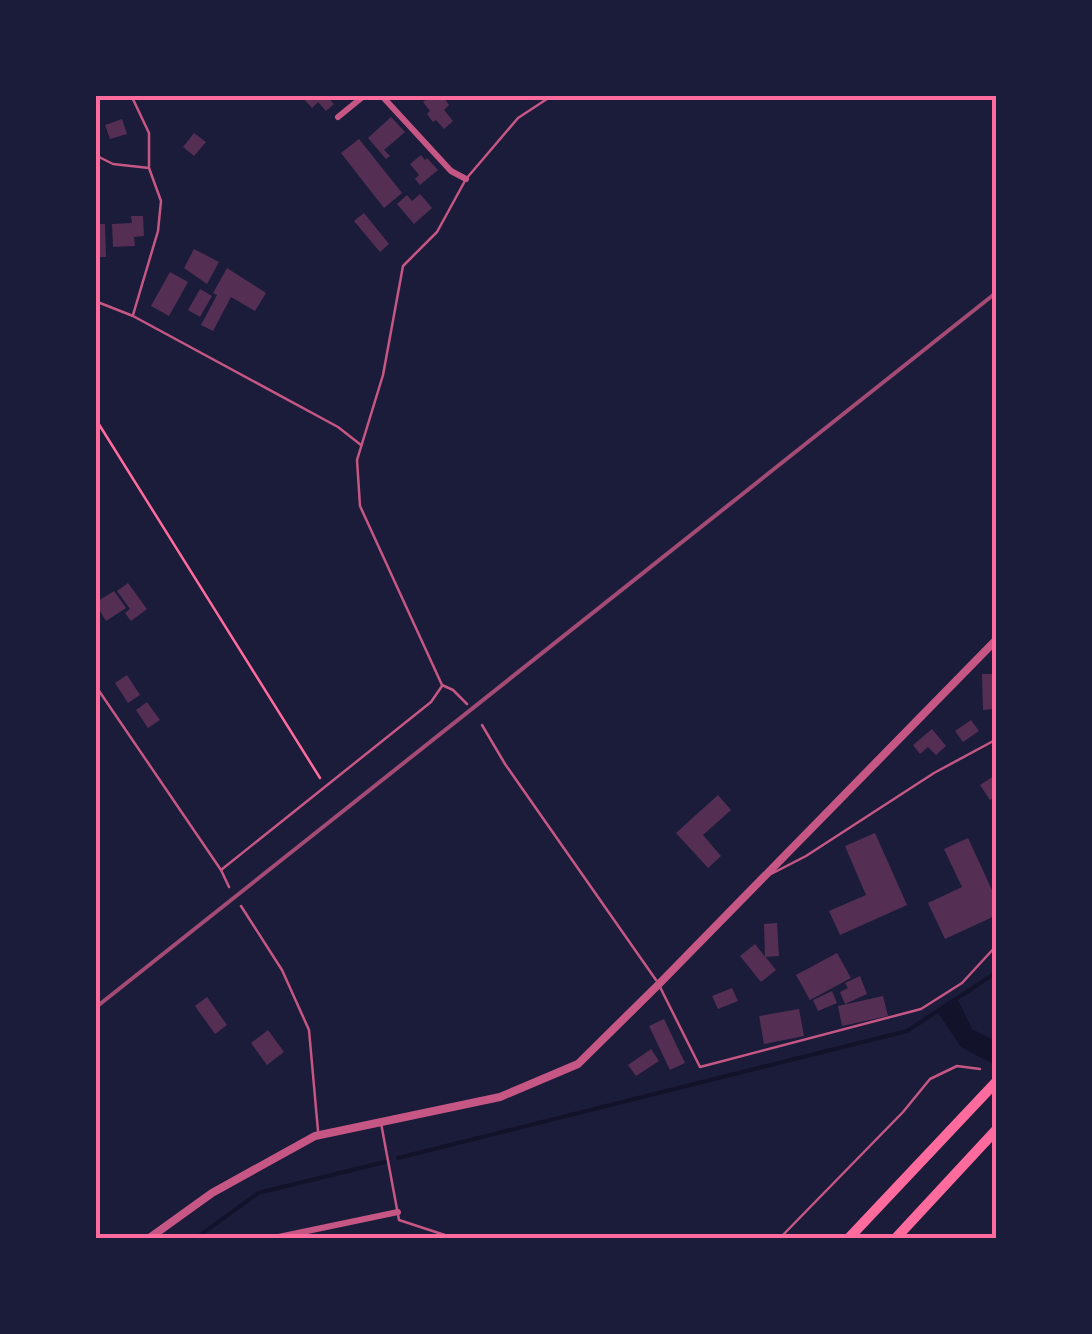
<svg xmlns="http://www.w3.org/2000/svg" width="1092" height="1334" font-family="'Roboto Serif',serif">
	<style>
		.water { fill: #12122b }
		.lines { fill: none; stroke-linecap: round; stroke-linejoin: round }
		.stream { stroke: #12122b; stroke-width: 4 }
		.building { fill: #542f53 }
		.path { stroke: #ff6b9d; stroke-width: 2.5 }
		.service { stroke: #c65784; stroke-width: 2.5 }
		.minor { stroke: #c65784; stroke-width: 6 }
		.tertiary { stroke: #c65784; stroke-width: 8 }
		.motorway { stroke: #ff6b9d; stroke-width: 10 }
		.rail { stroke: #a44b75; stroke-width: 4 }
		.neatline { fill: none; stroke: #ff6b9d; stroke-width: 4 }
	</style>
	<rect width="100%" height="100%" fill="#1b1b3a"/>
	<!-- water -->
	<polygon class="water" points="957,998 972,1029 997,1042 997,1066 961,1047 937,1011"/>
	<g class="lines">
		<!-- stream -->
		<g class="stream">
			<polyline points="398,1158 907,1031 997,972"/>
			<polyline points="195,1239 258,1193 385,1162"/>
		</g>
	</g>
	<!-- building -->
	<g class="building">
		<polygon points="300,95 330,95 327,97 334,104 326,111 318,102 312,108"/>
		<polygon points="432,95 442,95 449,105 444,110 453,121 444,129 436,120 433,122 427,114 430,111 423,102"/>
		<polygon points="391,117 405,132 384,150 390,156 386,159 368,138"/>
		<polygon points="122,119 127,134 110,139 105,125"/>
		<polygon points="194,133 206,142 194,156 183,147"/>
		<polygon points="359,139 402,193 384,208 341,153"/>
		<polygon points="421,155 425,160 427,158 438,170 420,185 415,179 419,175 410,164"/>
		<polygon points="420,194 432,208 414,224 397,204 407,195 412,201"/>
		<polygon points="364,213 389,244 380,252 354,221"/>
		<polygon points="131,216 143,216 144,236 134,237 135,246 113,247 112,224 132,223"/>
		<polygon points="95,224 105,224 106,257 95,257"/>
		<polygon points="194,249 219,262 207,284 184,268"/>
		<polygon points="227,268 266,293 255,311 231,297 213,331 201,325 217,295 213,293"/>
		<polygon points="170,272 188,282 169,316 151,306"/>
		<polygon points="200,289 212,296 200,317 188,310"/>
		<polygon points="128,583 147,609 131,621 125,613 130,609 117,591"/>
		<polygon points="114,591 126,608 106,621 95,603"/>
		<polygon points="982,674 993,674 993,709 983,710"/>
		<polygon points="127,675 140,695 128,703 115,683"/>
		<polygon points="147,702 160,720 148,728 136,710"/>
		<polygon points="971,720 979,731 963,742 955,731"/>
		<polygon points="932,729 946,746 936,755 928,747 920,754 913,745"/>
		<polygon points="997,774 997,796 990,800 980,785"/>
		<polygon points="718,795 731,810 703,835 721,856 708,868 676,833"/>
		<polygon points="875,833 907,905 840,935 829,911 866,895 845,846"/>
		<polygon points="968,838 997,901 997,915 945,939 928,903 962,887 944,849"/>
		<polygon points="777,923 779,956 765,957 764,924"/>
		<polygon points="755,944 776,970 761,982 740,956"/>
		<polygon points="837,953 851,978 810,1000 796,975"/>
		<polygon points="860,976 867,994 845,1004 840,992 848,988 845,983"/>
		<polygon points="732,988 738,1001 718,1009 712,996"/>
		<polygon points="832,991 837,1003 818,1011 813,1000"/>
		<polygon points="883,996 888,1016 842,1026 838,1006"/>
		<polygon points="207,997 227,1025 215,1034 195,1006"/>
		<polygon points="799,1009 804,1036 764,1044 759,1016"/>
		<polygon points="664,1019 685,1063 670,1070 649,1026"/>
		<polygon points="268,1030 284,1052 267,1065 251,1043"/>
		<polygon points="651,1049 659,1061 636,1076 628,1065"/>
	</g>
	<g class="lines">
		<!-- path -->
		<polyline class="path" points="95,418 320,778"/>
		<!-- service -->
		<g class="service">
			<polyline points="131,95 149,133 149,166"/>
			<polyline points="95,155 113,164 149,168 161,201 158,231 133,315"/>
			<polyline points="95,301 133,316 338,427 361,445"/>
			<polyline points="95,685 221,870 229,887"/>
			<polyline points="467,704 453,690 442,685 360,506 357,460 383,375 403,266 437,232 466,179 518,118 553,95"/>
			<polyline points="482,725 505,764 656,980"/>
			<polyline points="221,870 431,702 442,686"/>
			<polyline points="771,874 806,856 934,773 997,739"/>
			<polyline points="241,906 282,970 309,1030 318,1131"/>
			<polyline points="660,987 700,1067 921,1009 962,983 997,945"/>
			<polyline points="381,1123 399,1220 457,1239"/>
			<polyline points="779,1239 903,1112 930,1079 957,1066 980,1069"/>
		</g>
		<!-- minor -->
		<g class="minor">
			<polyline points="381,95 451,171 466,179"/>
			<polyline points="338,117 365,95"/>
			<polyline points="269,1239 398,1212"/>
		</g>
		<!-- tertiary -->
		<polyline class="tertiary" points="148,1239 212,1193 315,1136 500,1097 578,1064 659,984 997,639"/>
		<!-- motorway -->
		<g class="motorway">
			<polyline points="848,1239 997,1081"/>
			<polyline points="895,1239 997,1129"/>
		</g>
		<!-- rail -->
		<polyline class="rail" points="95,1008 997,292"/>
	</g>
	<!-- border -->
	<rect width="1092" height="1334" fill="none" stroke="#1b1b3a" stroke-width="195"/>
	<rect x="98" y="98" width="896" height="1138" class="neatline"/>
</svg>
